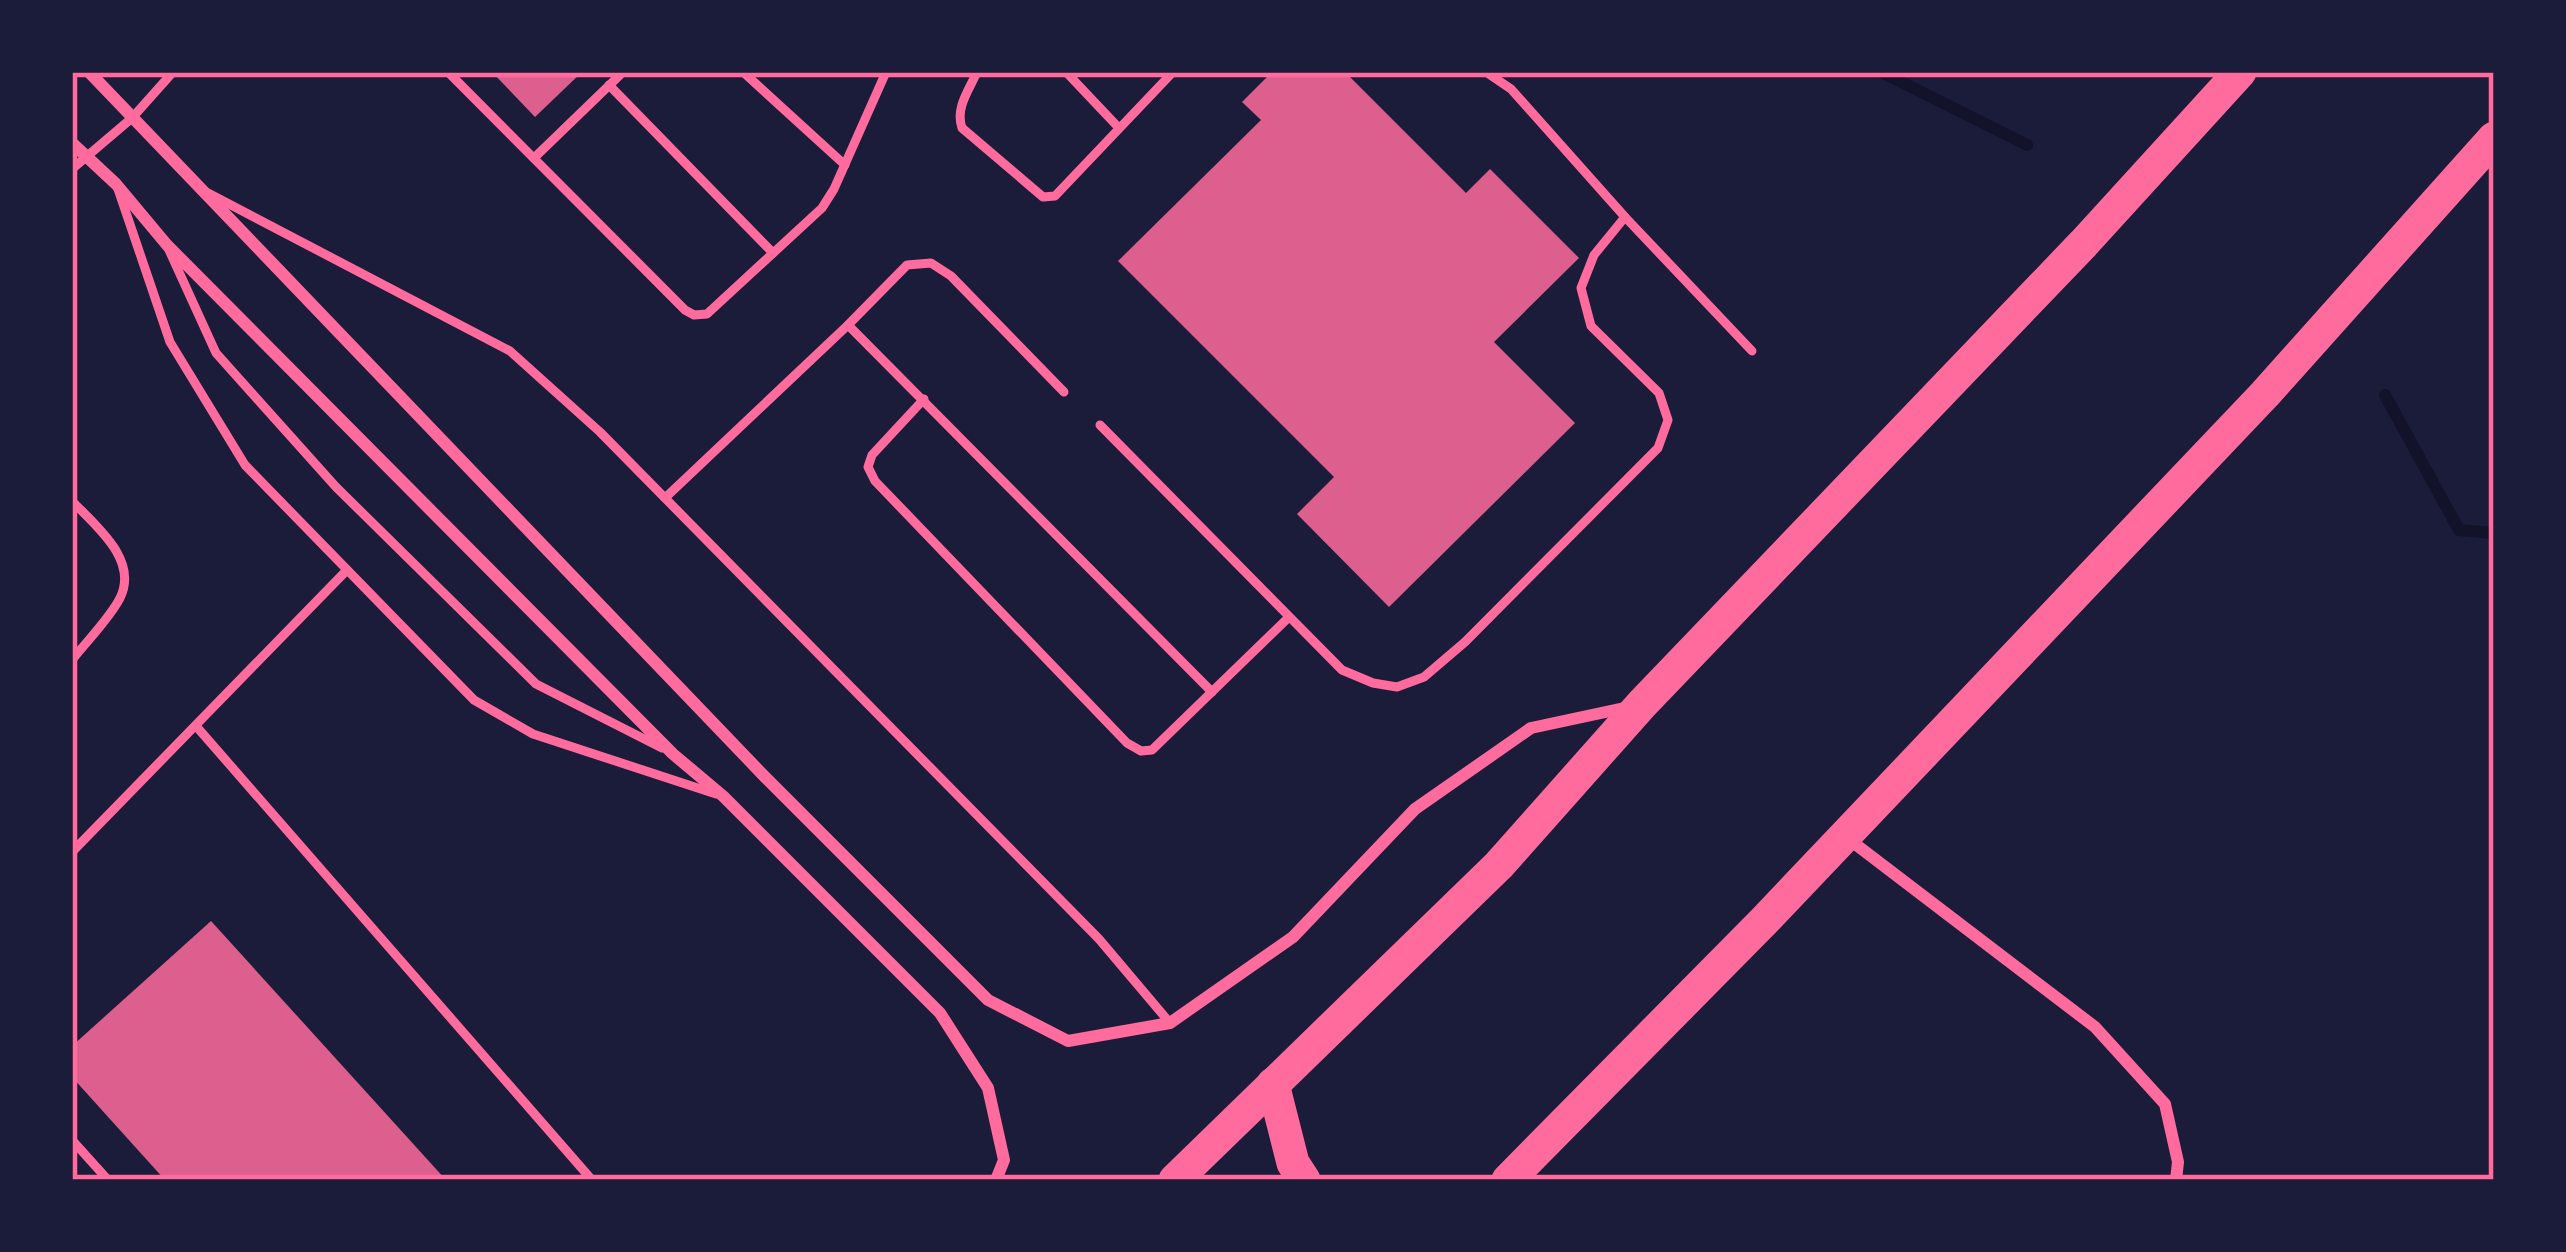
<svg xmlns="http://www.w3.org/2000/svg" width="2566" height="1252" font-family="'Open Sans',sans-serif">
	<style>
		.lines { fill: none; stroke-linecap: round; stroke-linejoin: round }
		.stream { stroke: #12122b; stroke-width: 12 }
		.building { fill: #dd5f8e }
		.service { stroke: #ff6b9d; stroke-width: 9 }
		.minor { stroke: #ff6b9d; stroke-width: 12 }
		.trunk { stroke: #ff6b9d; stroke-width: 33 }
		.neatline { fill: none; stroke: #ff6b9d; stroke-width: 4.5 }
	</style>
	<rect width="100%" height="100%" fill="#1b1b3a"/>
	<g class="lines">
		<!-- stream -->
		<g class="stream">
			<polyline points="1881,72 2027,145"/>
			<polyline points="2385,395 2459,530 2494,533"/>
		</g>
	</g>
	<!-- building -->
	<g class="building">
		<polygon points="492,72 582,72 535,117"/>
		<polygon points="1272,72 1345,72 1466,193 1490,169 1579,258 1494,342 1575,423 1389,607 1297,514 1334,477 1118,261 1261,120 1242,102"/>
		<polygon points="211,921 446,1180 165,1180 72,1077 72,1046"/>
	</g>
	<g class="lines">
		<!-- service -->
		<g class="service">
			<polyline points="448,72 685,310 694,315 707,314 822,208 834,189 886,72"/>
			<polyline points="743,72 845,165"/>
			<path d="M977,72c-8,18 -22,36 -15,56l81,69 12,-1 118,-124"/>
			<polyline points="1066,72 1119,128"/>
			<polyline points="1486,72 1511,89 1625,217 1752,351"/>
			<polyline points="609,85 773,253"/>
			<polyline points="534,158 623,72"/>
			<polyline points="72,169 132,118 173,72"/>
			<polyline points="118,189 170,342 245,465 474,700 533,734 716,794"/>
			<polyline points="208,193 510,351 600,432 1099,939 1170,1023"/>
			<polyline points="169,250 216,353 336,487 536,684 662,748"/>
			<polyline points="848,325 907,265 931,263 951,276 1064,392"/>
			<polyline points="924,399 872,455 868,467 875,481 1127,743 1141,751 1152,750 1288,618"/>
			<polyline points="1100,425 1342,670 1373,683 1397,687 1424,677 1465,642 1658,448 1668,420 1659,393 1591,326 1581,288 1594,255 1625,217"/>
			<polyline points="665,498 848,325 1212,692"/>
			<path d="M72,501c24,25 67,59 48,97 -10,20 -34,44 -48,62"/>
			<polyline points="196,726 592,1180"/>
			<polyline points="72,852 347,570"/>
			<polyline points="72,1140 108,1180"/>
		</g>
		<!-- minor -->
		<g class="minor">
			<polyline points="89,72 765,777 988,1000 1068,1041 1170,1023 1293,937 1415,809 1531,728 1629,707"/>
			<polyline points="72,143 116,184 167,245 673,754 723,796 940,1013 988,1088 1004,1160 996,1180"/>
			<polyline points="1846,837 2095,1027 2165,1104 2178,1162 2176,1180"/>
		</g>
		<!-- trunk -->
		<g class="trunk">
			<polyline points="1273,1084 1293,1163 1304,1180"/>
			<polyline points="1175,1180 1499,865 1642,704 2084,243 2240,72"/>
			<polyline points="1508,1180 1764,921 2265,394 2494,138"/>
		</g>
	</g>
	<!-- border -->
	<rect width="2566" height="1252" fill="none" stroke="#1b1b3a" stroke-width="150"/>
	<rect x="75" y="75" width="2416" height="1102" class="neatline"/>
</svg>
